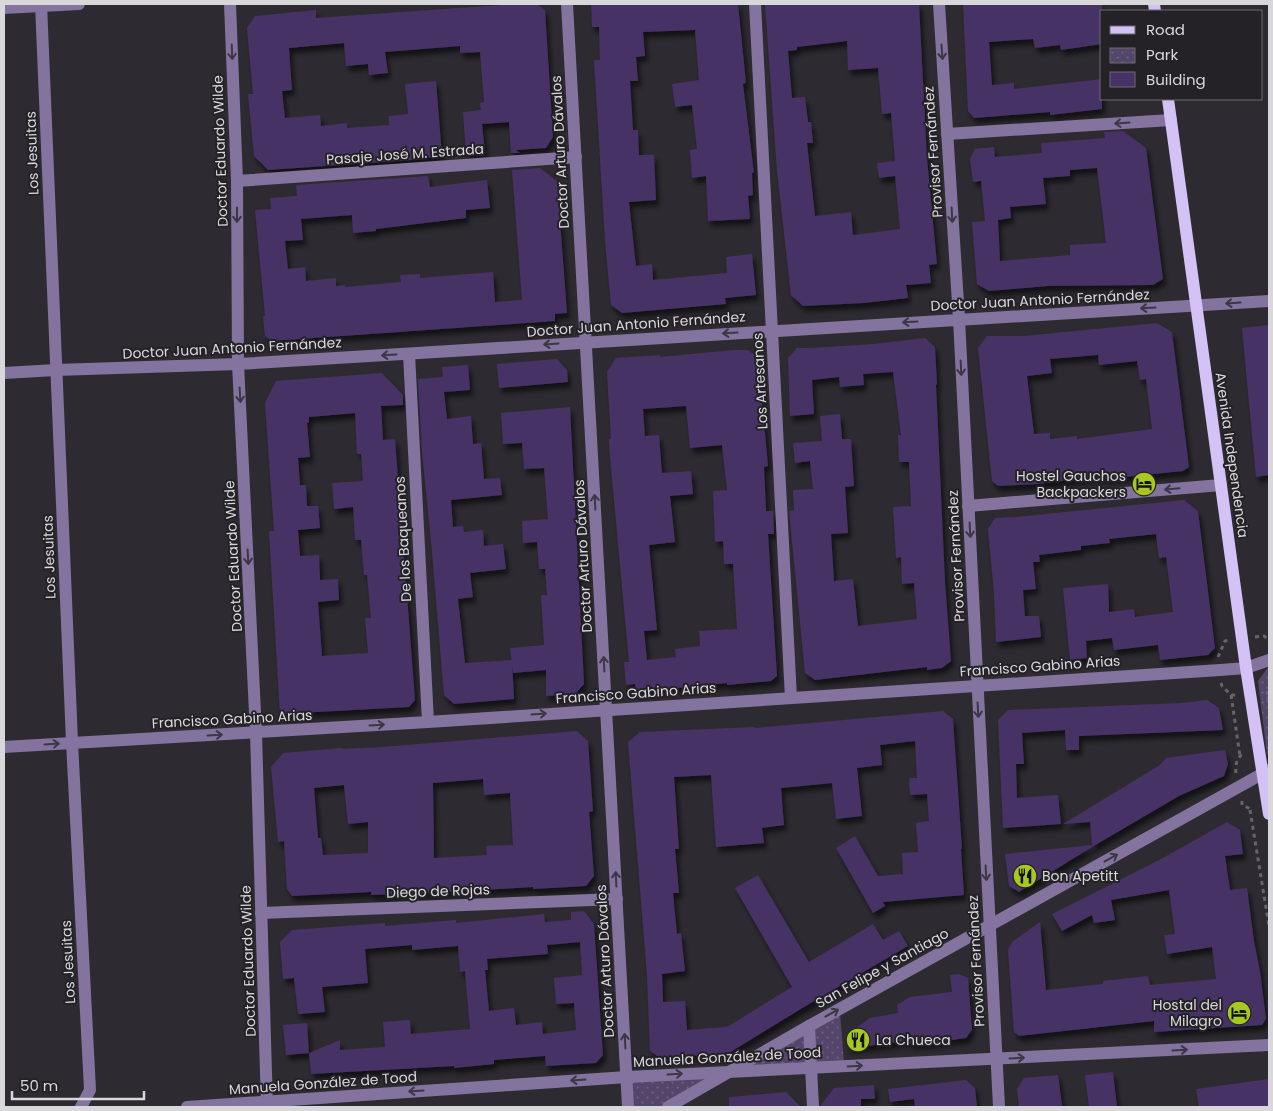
<svg xmlns="http://www.w3.org/2000/svg" width="1273" height="1111" font-family="Poppins,sans-serif">
	<style>
		.park { fill: url(#park-dots) }
		.building { fill: #473166; fill-rule: evenodd; filter: url(#shadow) }
		.lines { fill: none; stroke-linecap: round; stroke-linejoin: round }
		.path { stroke: #67656a; stroke-width: 3; stroke-dasharray: 4 4; stroke-linecap: butt }
		.minor { stroke: #83739e; stroke-width: 12 }
		.major { stroke: #d4c1f6; stroke-width: 12 }
		.oneway { stroke: #3c3645 }
		.labels { text-anchor: middle; stroke-width: 4; stroke-linejoin: round; paint-order: stroke }
		.street-label { font-size: 14px; fill: #d8d7da; stroke: #242227 }
		.poi-label { font-size: 14px; fill: #d8d7da; stroke: #242227; text-anchor: end }
	</style>
	<defs>
		<pattern id="park-dots" width="8" height="8" patternUnits="userSpaceOnUse" patternTransform="scale(1.25)"><rect width="8" height="8" fill="#54456b"/><path d="M2 2h.1M6 6h.1" fill="none" stroke="#6c5f80" stroke-width="1.8" stroke-linecap="round"/></pattern>
		<filter id="shadow"><feDropShadow dx="3" dy="5.5" stdDeviation="2.5" flood-color="#0009"/></filter>
	</defs>
	<rect width="100%" height="100%" fill="#2d2b31"/>
	<!-- park -->
	<g class="park">
		<polygon points="1269,666 1269,755 1267,754 1258,681"/>
		<polygon points="840,1013 844,1062 742,1068"/>
		<polygon points="720,1075 663,1107 631,1107 629,1079"/>
	</g>
	<!-- building -->
	<g class="building">
		<polygon points="516,4 537,4 545,10 553,137 546,148 516,150 520,153 511,153 509,122 482,124 485,153 466,154 463,112 481,110 480,103 484,102 480,52 460,53 460,46 385,52 388,73 369,75 368,64 346,66 344,43 289,48 292,90 282,91 285,118 320,115 321,126 347,123 347,128 389,125 389,116 408,114 405,84 436,81 442,156 426,158 426,159 268,170 254,156 248,94 253,94 247,28 255,16 316,10 316,18"/>
		<polygon points="591,4 738,4 746,83 743,84 754,173 752,173 753,195 748,196 750,219 708,221 706,176 692,178 690,150 697,149 692,105 675,107 672,84 699,80 695,30 643,32 645,56 636,57 638,81 630,81 633,130 638,130 639,155 654,155 656,200 629,202 636,266 652,264 653,280 727,273 726,257 752,254 756,295 725,298 726,304 622,313 611,305 605,241 594,60 600,60 599,27 592,27"/>
		<path d="M765,4h154l8,155 10,105 -8,1 2,18 -25,2 2,13 -44,5 -61,3 -12,-11 -14,-124zM847,41l1,29 30,-2 4,46 9,-1 4,48 -18,2 2,15 16,-2 5,53 -47,6 -2,-23 -36,4 -8,-73h6l-2,-21h-3l-3,-25 -13,1 -4,-47 9,-1v-3z"/>
		<polygon points="963,4 1102,4 1102,44 1061,50 1060,45 1035,48 1033,39 989,42 992,85 1014,83 1014,89 1102,79 1102,109 1050,115 1050,112 974,118 968,111"/>
		<path d="M1123,131l23,17 17,131 -10,6 -105,1 -59,5 -12,-7 -5,-62 13,-1 -4,-40 -8,1 -3,-23 5,-10 19,-2 1,10 47,-4 -1,-10 64,-5 -1,-6zM1097,168l9,75 -36,2v10l-70,6 -2,-41 13,-2 -1,-11 36,-3 -3,-26 27,-2v-6z"/>
		<polygon points="540,168 557,181 567,313 555,314 555,321 271,341 265,336 263,316 265,316 255,210 271,209 270,198 297,196 296,185 428,176 430,187 487,180 490,208 466,210 466,218 376,229 376,231 353,233 352,215 301,219 303,240 285,241 288,269 305,267 306,281 336,278 336,286 345,285 345,287 401,282 400,275 420,274 420,278 493,272 495,302 522,300 512,170"/>
		<path d="M1157,323l15,9 17,135 -6,4 -78,8v-3l-67,8 -40,2 -6,-5 -14,-133 9,-12h37zM1098,355l1,10 38,-4 3,19 6,-1 6,50 -75,10v-3l-27,3v-6l-16,1 -7,-58 25,-3 -2,-14z"/>
		<polygon points="1269,325 1269,475 1256,477 1242,328"/>
		<polygon points="925,338 935,347 937,384 936,385 945,582 951,661 942,668 927,670 927,667 815,680 805,673 789,511 794,510 793,490 813,489 810,461 795,463 793,443 822,441 820,416 840,414 842,439 851,439 854,486 845,487 848,533 831,534 834,581 853,579 858,626 917,619 914,583 902,584 901,557 896,558 893,507 911,506 909,462 899,462 898,435 901,435 893,372 863,374 864,385 840,387 839,377 812,380 814,414 790,416 788,358 797,348 811,348 874,344"/>
		<path d="M734,350h14l10,8 10,108 -4,1 2,44h7l1,23h-6l9,142 -6,5 -44,4v-2l-91,9 -1,-8 -9,1 -2,-23h5l-19,-205 -1,-18h2l-4,-67 9,-14 44,-3v2zM686,406l4,42 32,-3 5,45 -14,1 2,51 8,-1 1,23h9l4,65 -38,2 1,15 -25,3 1,8 -29,3 -3,-29 13,-1 -8,-85 26,-3 -5,-46 23,-2 -2,-23 -29,2 -3,-38 -14,1 -2,-27z"/>
		<polygon points="557,359 567,370 568,382 499,388 497,364"/>
		<polygon points="468,365 470,390 444,392 447,419 471,416 473,444 481,443 484,479 500,478 502,495 451,500 453,527 463,526 464,532 483,530 484,546 503,544 506,569 470,573 473,597 458,599 465,663 512,660 514,699 454,704 444,695 432,551 422,452 418,379 443,377 442,367"/>
		<path d="M382,373l21,22v10l-22,1 2,34 12,-1 20,261 -6,7 -129,7 -11,-183h5l-9,-128 11,-22zM355,413l2,41h4l2,27 -31,2 2,26 19,-2 2,33h6l3,35h3l4,43h-6l3,35 -46,3 -4,-54 21,-2 -1,-21 -18,1 -1,-25 -19,1 -2,-26 22,-2 -2,-22h-11l-1,-21h-6l-2,-27 12,-1 -3,-34 2,-1v-5z"/>
		<polygon points="570,407 584,684 575,694 546,696 546,670 513,673 510,648 544,645 541,595 547,595 545,569 539,569 537,542 523,543 522,521 548,519 544,468 524,469 522,443 503,444 501,413"/>
		<polygon points="1184,500 1198,511 1215,648 1208,655 1160,660 1158,645 1114,650 1112,638 1086,641 1087,658 1070,660 1063,588 1108,584 1109,612 1134,609 1135,617 1173,612 1166,557 1159,558 1156,534 1109,539 1110,543 1081,546 1081,550 1039,555 1040,562 1033,562 1036,589 1023,590 1025,616 1039,616 1041,637 996,642 994,593 988,529 995,518 1016,517"/>
		<polygon points="1207,700 1219,708 1223,730 1079,736 1079,750 1066,750 1065,730 1022,733 1024,764 1016,764 1017,798 1058,795 1061,824 1003,828 998,720 1008,710 1182,703"/>
		<polygon points="943,711 953,719 962,849 961,849 964,895 883,902 885,906 873,913 836,848 855,836 878,876 903,874 902,853 918,852 916,823 929,821 927,794 910,795 909,778 917,778 915,741 880,745 882,765 857,768 862,816 836,819 832,783 781,788 784,825 762,828 764,843 716,847 711,775 674,777 679,849 675,849 679,893 673,893 677,934 681,933 685,971 662,974 663,1002 685,1001 687,1030 727,1027 792,987 735,888 758,875 809,962 873,924 883,940 899,931 908,946 804,1007 729,1053 660,1058 650,1051 647,975 628,742 640,732 755,727 755,728"/>
		<path d="M577,731l11,10 5,70 -4,1 5,64 -8,10 -53,3v-2l-104,6 -58,2v-3l-79,4 -5,-7 -3,-48 -6,1 -7,-75 12,-14 59,-5v1l40,-2zM483,779l1,16 26,-2 3,52 -27,1 1,9 -53,3 -1,-75zM344,785l4,39 20,-2v31l-45,2 -2,-17h-3l-4,-50z"/>
		<polygon points="1225,750 1228,764 1224,776 1179,796 1092,847 1019,892 1009,886 1005,854 1092,845 1090,822 1063,824 1160,765 1166,758"/>
		<polygon points="1227,822 1240,830 1243,854 1225,856 1230,890 1247,888 1254,941 1260,971 1266,1019 1262,1025 1154,1032 1154,1021 1019,1036 1014,1032 1008,950 1012,942 1040,922 1046,990 1103,984 1103,981 1148,976 1150,985 1216,979 1212,947 1167,954 1164,935 1175,934 1169,890 1111,900 1115,920 1094,923 1092,915 1062,931 1052,914 1161,859"/>
		<path d="M584,911l10,13 9,131 -7,8 -50,3 -1,-10 -51,4v4l-40,4v-2l-143,8 -2,-21 31,-13v10l45,-3 -2,-25 27,-2 1,14 59,-5 -5,-58 -5,1 -2,-26 -46,4v-5l-47,4 3,34 -46,4 3,25 -27,2 -4,-36 -11,1 -3,-37 12,-12 93,-7v3l71,-6v3l88,-9 1,8 26,-2v-8zM580,942l2,33 -28,3 2,26 18,-1 2,27 -33,4 -1,-12 -26,3 -2,-17 -25,3 -4,-41h3l-1,-11 61,-5 -1,-9z"/>
		<polygon points="959,974 968,978 972,1030 966,1038 924,1044 910,1044 909,1041 849,1048 847,1035 870,1018 898,1013 897,1005 910,997 952,992 950,975"/>
		<polygon points="307,1023 309,1053 286,1055 283,1025"/>
		<polygon points="1113,1072 1117,1107 1089,1107 1085,1075"/>
		<polygon points="1058,1075 1062,1106 1019,1107 1017,1089 1024,1078"/>
		<polygon points="1269,1079 1269,1107 1199,1107 1196,1089"/>
		<polygon points="966,1080 975,1088 977,1107 915,1107 914,1099 890,1102 888,1089"/>
		<polygon points="874,1085 875,1099 861,1099 861,1107 821,1107 821,1105 834,1088"/>
		<polygon points="786,1092 801,1107 729,1107 729,1097"/>
	</g>
	<g class="lines">
		<!-- path -->
		<g class="path">
			<polyline points="1255,637 1264,636 1269,640"/>
			<polyline points="1218,657 1225,641 1229,640"/>
			<polyline points="1221,683 1222,686 1231,695 1236,695"/>
			<polyline points="1267,691 1269,708"/>
			<polyline points="1231,695 1240,756"/>
			<path d="M1236,773c-1,-8 1,-16 8,-20"/>
			<polyline points="1242,801 1242,805 1251,809"/>
			<polyline points="1250,810 1269,926"/>
		</g>
		<!-- minor -->
		<g class="minor">
			<polyline points="41,4 72,742 90,1090 81,1107"/>
			<polyline points="230,4 237,181 238,364 256,733 267,1107"/>
			<polyline points="567,4 628,1107"/>
			<polyline points="755,4 791,698"/>
			<polyline points="939,4 959,319 999,1107"/>
			<polyline points="4,8 79,4"/>
			<polyline points="947,134 1171,120"/>
			<polyline points="237,181 576,157"/>
			<polyline points="409,354 428,722"/>
			<polyline points="4,373 56,370 238,364 1269,301"/>
			<polyline points="968,506 1221,485"/>
			<polyline points="4,747 428,722 1220,670 1246,668 1269,660"/>
			<polyline points="261,913 617,899"/>
			<polyline points="809,1026 813,1107"/>
			<polyline points="187,1107 627,1077 1269,1045"/>
			<polyline points="668,1107 809,1026 1269,770"/>
		</g>
		<!-- major -->
		<g class="major">
			<polyline points="1154,4 1155,11"/>
			<polyline points="1168,99 1246,668 1269,814"/>
		</g>
	</g>
	<!-- one-way arrows -->
	<defs><path id="oneway-shaft" d="M-6 0H5M1.5-3L5.5 0L1.5 3" fill="none" stroke-width="1.6" stroke-linecap="round" stroke-linejoin="round" transform="scale(1.25)"/></defs>
	<g class="oneway">
		<use href="#oneway-shaft" transform="translate(232 52) rotate(88)"/>
		<use href="#oneway-shaft" transform="translate(942 52) rotate(86)"/>
		<use href="#oneway-shaft" transform="translate(1122 123) rotate(176)"/>
		<use href="#oneway-shaft" transform="translate(237 215) rotate(90)"/>
		<use href="#oneway-shaft" transform="translate(952 215) rotate(87)"/>
		<use href="#oneway-shaft" transform="translate(1233 303) rotate(176)"/>
		<use href="#oneway-shaft" transform="translate(1148 308) rotate(177)"/>
		<use href="#oneway-shaft" transform="translate(910 322) rotate(177)"/>
		<use href="#oneway-shaft" transform="translate(730 333) rotate(177)"/>
		<use href="#oneway-shaft" transform="translate(551 344) rotate(176)"/>
		<use href="#oneway-shaft" transform="translate(389 355) rotate(177)"/>
		<use href="#oneway-shaft" transform="translate(961 368) rotate(87)"/>
		<use href="#oneway-shaft" transform="translate(240 395) rotate(87)"/>
		<use href="#oneway-shaft" transform="translate(1172 489) rotate(175)"/>
		<use href="#oneway-shaft" transform="translate(595 502) rotate(-93)"/>
		<use href="#oneway-shaft" transform="translate(970 530) rotate(87)"/>
		<use href="#oneway-shaft" transform="translate(248 557) rotate(87)"/>
		<use href="#oneway-shaft" transform="translate(604 664) rotate(-93)"/>
		<use href="#oneway-shaft" transform="translate(978 710) rotate(87)"/>
		<use href="#oneway-shaft" transform="translate(539 714) rotate(-4)"/>
		<use href="#oneway-shaft" transform="translate(377 725) rotate(-3)"/>
		<use href="#oneway-shaft" transform="translate(215 735) rotate(-3)"/>
		<use href="#oneway-shaft" transform="translate(52 744) rotate(-4)"/>
		<use href="#oneway-shaft" transform="translate(1111 858) rotate(-29)"/>
		<use href="#oneway-shaft" transform="translate(986 873) rotate(87)"/>
		<use href="#oneway-shaft" transform="translate(616 879) rotate(-93)"/>
		<use href="#oneway-shaft" transform="translate(832 1013) rotate(-29)"/>
		<use href="#oneway-shaft" transform="translate(625 1041) rotate(-93)"/>
		<use href="#oneway-shaft" transform="translate(1180 1050) rotate(-3)"/>
		<use href="#oneway-shaft" transform="translate(1017 1058) rotate(-3)"/>
		<use href="#oneway-shaft" transform="translate(855 1066) rotate(-3)"/>
		<use href="#oneway-shaft" transform="translate(675 1074) rotate(-3)"/>
		<use href="#oneway-shaft" transform="translate(578 1080) rotate(176)"/>
		<use href="#oneway-shaft" transform="translate(416 1091) rotate(176)"/>
	</g>
	<!-- icons -->
	<defs>
		<g id="hotel-disc" transform="scale(1.25)"><circle r="9.5" fill="#a6c821" stroke="#242227"/><path d="M-6-4.5h1.5V1H6V5H4.5V3h-9V5H-6ZM-4 0a1.8 1.8 0 1 1 3.6 0ZM.5 0V-2.5h3Q6-2.5 6 0Z" fill="#111"/></g>
		<g id="restaurant-disc" transform="scale(1.25)"><circle r="9.5" fill="#a6c821" stroke="#242227"/><path d="M-5-6h1v4h1v-4h1v4h1v-4h1v5L-1.5 .5V6h-2V.5L-5-1ZM5-6V6H3V1.5H1.5Q1.5-4 5-6Z" fill="#111"/></g>
	</defs>
	<g fill-rule="evenodd">
		<use href="#hotel-disc" x="1144" y="484"/>
		<use href="#restaurant-disc" x="1025" y="876"/>
		<use href="#hotel-disc" x="1239" y="1013"/>
		<use href="#restaurant-disc" x="858" y="1040"/>
	</g>
	<g class="labels">
		<!-- street labels -->
		<g class="street-label">
			<text transform="translate(220 151) rotate(-92)" y="5">Doctor Eduardo Wilde</text>
			<text transform="translate(560 152) rotate(-93)" y="5">Doctor Arturo Dávalos</text>
			<text transform="translate(933 152) rotate(-94)" y="5">Provisor Fernández</text>
			<text transform="translate(32 153) rotate(-92)" y="5">Los Jesuitas</text>
			<text transform="translate(405 154) rotate(-4)" y="5">Pasaje José M. Estrada</text>
			<text transform="translate(1040 300) rotate(-3)" y="5">Doctor Juan Antonio Fernández</text>
			<text transform="translate(636 324) rotate(-4)" y="5">Doctor Juan Antonio Fernández</text>
			<text transform="translate(232 348) rotate(-3)" y="5">Doctor Juan Antonio Fernández</text>
			<text transform="translate(760 381) rotate(-93)" y="5">Los Artesanos</text>
			<text transform="translate(1232 455) rotate(82)" y="5">Avenida Independencia</text>
			<text transform="translate(403 539) rotate(-93)" y="5">De los Baqueanos</text>
			<text transform="translate(233 556) rotate(-93)" y="5">Doctor Eduardo Wilde</text>
			<text transform="translate(583 556) rotate(-93)" y="5">Doctor Arturo Dávalos</text>
			<text transform="translate(956 556) rotate(-93)" y="5">Provisor Fernández</text>
			<text transform="translate(49 557) rotate(-92)" y="5">Los Jesuitas</text>
			<text transform="translate(1040 666) rotate(-4)" y="5">Francisco Gabino Arias</text>
			<text transform="translate(636 693) rotate(-4)" y="5">Francisco Gabino Arias</text>
			<text transform="translate(232 719) rotate(-3)" y="5">Francisco Gabino Arias</text>
			<text transform="translate(438 891) rotate(-2)" y="5">Diego de Rojas</text>
			<text transform="translate(248 961) rotate(-92)" y="5">Doctor Eduardo Wilde</text>
			<text transform="translate(605 961) rotate(-93)" y="5">Doctor Arturo Dávalos</text>
			<text transform="translate(976 961) rotate(-93)" y="5">Provisor Fernández</text>
			<text transform="translate(68 962) rotate(-93)" y="5">Los Jesuitas</text>
			<text transform="translate(882 968) rotate(-29)" y="5">San Felipe y Santiago</text>
			<text transform="translate(727 1057) rotate(-3)" y="5">Manuela González de Tood</text>
			<text transform="translate(323 1083) rotate(-4)" y="5">Manuela González de Tood</text>
		</g>
		<!-- poi labels -->
		<g class="poi-label">
			<text x="1126" y="481">Hostel Gauchos<tspan x="1126" dy="16">Backpackers</tspan></text>
			<text x="1042" y="881" text-anchor="start">Bon Apetitt</text>
			<text x="1222" y="1010">Hostal del<tspan x="1222" dy="16">Milagro</tspan></text>
			<text x="876" y="1045" text-anchor="start">La Chueca</text>
		</g>
	</g>
	<!-- border -->
	<rect width="1273" height="1111" fill="none" stroke="#d8d7da" stroke-width="10"/>
	<!-- legend -->
	<rect x="1100" y="10" width="162" height="90" fill="#242227" stroke="#6c6a6f"/>
	<rect x="1110" y="26" width="25" height="8" fill="#d4c1f6" stroke="#6c6a6f"/>
	<text x="1146" y="35" font-size="15" fill="#d8d7da">Road</text>
	<rect x="1110" y="48" width="25" height="15" fill="url(#park-dots)" stroke="#6c6a6f"/>
	<text x="1146" y="60" font-size="15" fill="#d8d7da">Park</text>
	<rect x="1110" y="72" width="25" height="15" fill="#473166" stroke="#6c6a6f"/>
	<text x="1146" y="85" font-size="15" fill="#d8d7da">Building</text>
	<!-- scale -->
	<path d="M12 1091v8h132v-8" fill="none" stroke="#d8d7da" stroke-width="2.5"/>
	<text x="20" y="1091" font-size="15" fill="#d8d7da" stroke="#242227" stroke-width="4" paint-order="stroke">50 m</text>
</svg>
